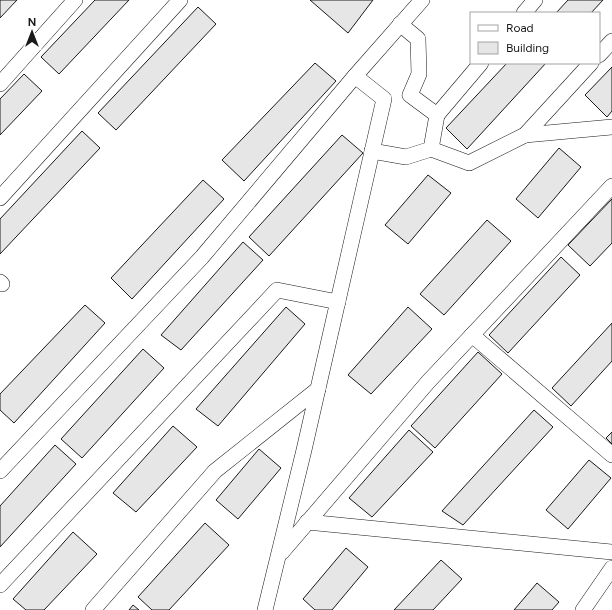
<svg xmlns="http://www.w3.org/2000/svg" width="612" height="610" font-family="Figtree,sans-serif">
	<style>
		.building { fill: #e6e6e6; stroke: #1a1a1a }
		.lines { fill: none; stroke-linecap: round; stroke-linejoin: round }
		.minor-casing { stroke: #1a1a1a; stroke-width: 16 }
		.minor { stroke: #fff; stroke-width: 15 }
	</style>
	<rect width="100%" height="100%" fill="#fff"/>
	<!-- building -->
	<g class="building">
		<polygon points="0,0 17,0 0,18"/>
		<polygon points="95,0 129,0 59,74 41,57"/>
		<polygon points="310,0 373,0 348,33"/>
		<polygon points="568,0 603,0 591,13 556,13"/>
		<polygon points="198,7 216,24 116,130 98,113"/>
		<polygon points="315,63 336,81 244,181 222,160"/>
		<polygon points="507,63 546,63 467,149 446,128"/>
		<polygon points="612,67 612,111 607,117 585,95"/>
		<polygon points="24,74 42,91 0,135 0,99"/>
		<polygon points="82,131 100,148 0,254 0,219"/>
		<polygon points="342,135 363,153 269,256 249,237"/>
		<polygon points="559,148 581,167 538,218 516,199"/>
		<polygon points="428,175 451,193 408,244 385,225"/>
		<polygon points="203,180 224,199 132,299 111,278"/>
		<polygon points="612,199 612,243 590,266 568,245"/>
		<polygon points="487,220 511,241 444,315 420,294"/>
		<polygon points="243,242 263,260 181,350 161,335"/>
		<polygon points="561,257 580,275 508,353 489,335"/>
		<polygon points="85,305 105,323 14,423 0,410 0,394"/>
		<polygon points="286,307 305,324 218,426 196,409"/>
		<polygon points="408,307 432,329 371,394 348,375"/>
		<polygon points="612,323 612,361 571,406 552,388"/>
		<polygon points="143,349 164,368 82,458 61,439"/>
		<polygon points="478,352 502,374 435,448 411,426"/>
		<polygon points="534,410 553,427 463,525 442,511"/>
		<polygon points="173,426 197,447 136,512 113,493"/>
		<polygon points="409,430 433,452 372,517 349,498"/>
		<polygon points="612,432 612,444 606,438"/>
		<polygon points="55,445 76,464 0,547 0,506"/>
		<polygon points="259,449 281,468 238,519 216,500"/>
		<polygon points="589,460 611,478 568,529 546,510"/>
		<polygon points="205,523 229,545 169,610 152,610 138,597"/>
		<polygon points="73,532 97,554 44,610 26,610 13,599"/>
		<polygon points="346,548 368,567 332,610 315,610 303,599"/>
		<polygon points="441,560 462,579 433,610 394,610"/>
		<polygon points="537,583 559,602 552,610 514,610"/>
		<polygon points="133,605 139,610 129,610"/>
	</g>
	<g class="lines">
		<!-- minor casing -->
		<g class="minor-casing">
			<g id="minor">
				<polyline points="524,13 535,0"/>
				<polyline points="400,24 418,39 419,74 410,95 437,115 481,63"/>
				<polyline points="599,55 612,41"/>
				<polyline points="0,84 75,0"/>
				<polyline points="525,135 612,127"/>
				<polyline points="431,149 469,163 525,135 591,63"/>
				<polyline points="372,151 406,157 431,149 437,115"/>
				<polyline points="0,198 180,0"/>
				<polyline points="0,282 2,284"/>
				<polyline points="472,335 612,455"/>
				<polyline points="0,471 202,257 355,76 422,0"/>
				<polyline points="307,522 612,552"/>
				<polyline points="282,552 428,382 612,186"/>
				<polyline points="0,585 277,290 338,302"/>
				<polyline points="93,610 215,471 318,389"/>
				<polyline points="265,610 304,450 384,99 355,76"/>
				<polyline points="583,610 612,568"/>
			</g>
		</g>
		<!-- minor -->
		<use href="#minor" class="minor"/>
	</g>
	<!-- legend -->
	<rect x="470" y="12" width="130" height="52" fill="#ffffff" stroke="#a3a3a3"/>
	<rect x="478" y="25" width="20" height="6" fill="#ffffff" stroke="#a3a3a3"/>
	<text x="506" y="32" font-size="12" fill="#1a1a1a">Road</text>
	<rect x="478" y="42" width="20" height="12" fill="#e6e6e6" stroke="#a3a3a3"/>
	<text x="506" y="52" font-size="12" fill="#1a1a1a">Building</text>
	<!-- north arrow -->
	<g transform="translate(32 32)" stroke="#ffffff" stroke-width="3" paint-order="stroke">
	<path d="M0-3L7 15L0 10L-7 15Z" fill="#1a1a1a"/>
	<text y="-6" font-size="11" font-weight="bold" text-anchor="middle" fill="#1a1a1a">N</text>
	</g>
</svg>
